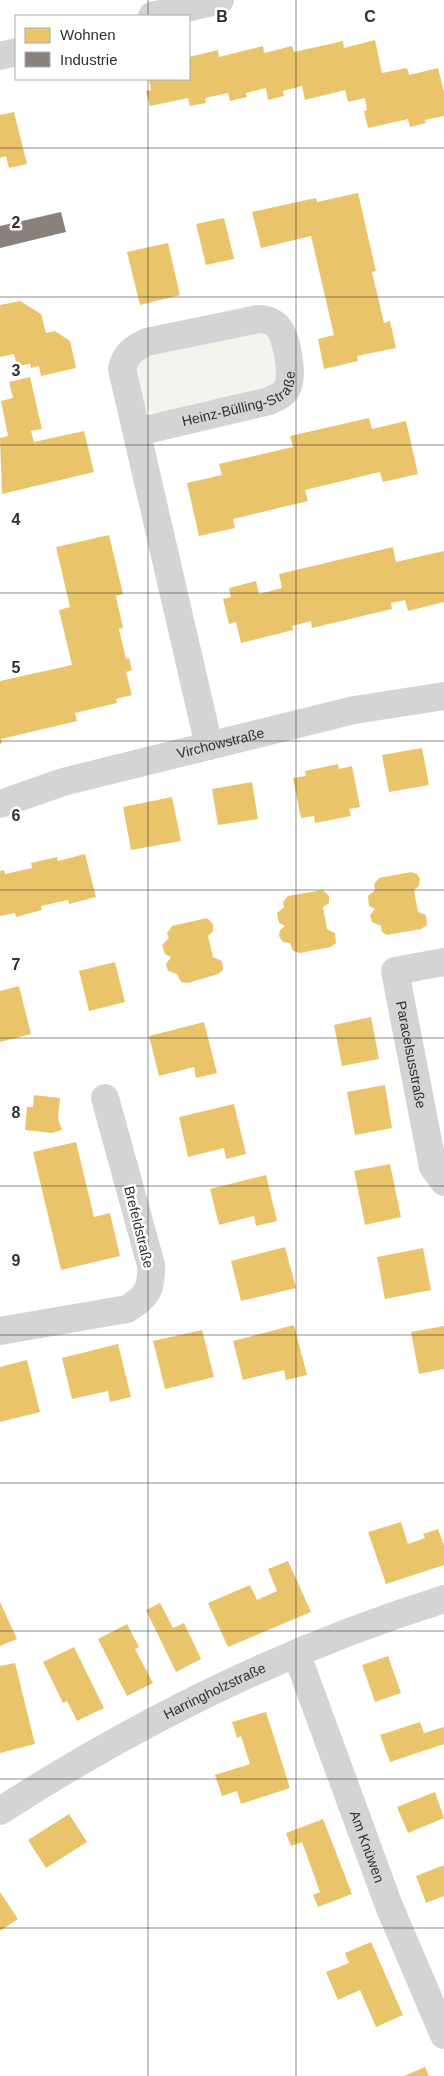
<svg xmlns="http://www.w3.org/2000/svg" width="444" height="2076" font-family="Arial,sans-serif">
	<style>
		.green { fill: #f1f5ed }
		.homes { fill: #e9c46a }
		.industry { fill: #8a817c }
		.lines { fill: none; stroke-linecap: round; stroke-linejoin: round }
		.minor { stroke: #d4d4d4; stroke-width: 28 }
		.grid { fill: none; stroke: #303030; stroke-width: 1; stroke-opacity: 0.55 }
		.labels { text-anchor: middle; stroke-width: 5; stroke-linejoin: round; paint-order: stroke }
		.street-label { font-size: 14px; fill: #303030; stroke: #fff }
		.grid-label { font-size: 16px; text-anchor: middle; font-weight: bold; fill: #303030; stroke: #fff; stroke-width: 5; stroke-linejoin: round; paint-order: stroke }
	</style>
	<rect width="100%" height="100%" fill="#fff"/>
	<!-- green -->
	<polygon class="green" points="250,333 264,334 273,343 280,369 273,386 158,415 142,407 134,376 138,364 146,357"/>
	<!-- homes -->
	<g class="homes">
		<polygon points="375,40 382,73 407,68 409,75 438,68 444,92 444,116 425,120 426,123 410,127 408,119 368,128 364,111 367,110 365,98 348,102 345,90 305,100 302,86 283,91 284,96 268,100 266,88 246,93 247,97 230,101 228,93 205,98 206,103 190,106 188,98 150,106 146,91 151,90 149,79 189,79 189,57 218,50 219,57 263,46 264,53 292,46 294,52 343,41 344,48"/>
		<polygon points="14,112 27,164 9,168 6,156 0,158 0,115"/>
		<polygon points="358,193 376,271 372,272 384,323 390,321 396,348 357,356 358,361 324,369 318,339 334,335 311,236 261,248 252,212 316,198 317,202"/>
		<polygon points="224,218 234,259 206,265 196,224"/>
		<polygon points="168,243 180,295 140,305 127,252"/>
		<polygon points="20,301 41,314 46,333 55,331 70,341 76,368 41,376 39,366 31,368 30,364 17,366 14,354 0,357 0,305"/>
		<polygon points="30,377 42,429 31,431 34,442 84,431 94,472 2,494 0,438 8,436 1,401 13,398 9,382"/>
		<polygon points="369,418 372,429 406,421 418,474 383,482 380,472 305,490 308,501 233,519 235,528 199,536 187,483 222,475 219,464 293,447 290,436"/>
		<polygon points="109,535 123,594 116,596 123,628 119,629 126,659 129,658 132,670 126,672 132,695 116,699 117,703 75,713 77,721 1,739 2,743 0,744 0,681 72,665 59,610 70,607 56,547"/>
		<polygon points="393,547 396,562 444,551 444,602 408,611 405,600 391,603 392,609 312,628 311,621 292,626 293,630 241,643 236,622 229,624 223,599 231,597 229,588 256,581 259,594 282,588 279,574"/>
		<polygon points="422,748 429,785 389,792 382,755"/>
		<polygon points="338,764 339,769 352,766 360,807 349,809 351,816 315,823 314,816 301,818 293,778 306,776 305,771"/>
		<polygon points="252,782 258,819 218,825 212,789"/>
		<polygon points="172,797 181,841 131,850 123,807"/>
		<polygon points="85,854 96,897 69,904 68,900 41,906 42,910 16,917 15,913 0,916 0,871 4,870 5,874 32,868 31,863 57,857 58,861"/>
		<polygon points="411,872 417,874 420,879 419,886 414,890 418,912 426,915 427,925 421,929 387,935 382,932 381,926 372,922 370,915 375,909 369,906 368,896 375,890 374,884 379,878"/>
		<polygon points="323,890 329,896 329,903 323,907 327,929 335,933 336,943 331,947 300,953 293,951 290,943 283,942 279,936 280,930 285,926 279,923 277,913 284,907 283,902 288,896"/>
		<polygon points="207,918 213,924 213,931 208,936 213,957 222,961 223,970 218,974 188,983 181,982 177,974 168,971 166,964 171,957 165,954 162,945 169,938 167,933 172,926"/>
		<polygon points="115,962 125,1002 89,1011 79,971"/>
		<polygon points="19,986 31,1034 0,1042 0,991"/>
		<polygon points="371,1017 379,1059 342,1066 334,1025"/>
		<polygon points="204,1022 217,1073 196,1078 194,1067 159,1076 149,1036"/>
		<polygon points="385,1085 392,1128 355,1135 347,1092"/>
		<polygon points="34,1095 60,1098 58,1118 62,1130 52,1133 25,1130 27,1107 33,1107"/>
		<polygon points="234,1104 246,1154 226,1159 224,1148 188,1157 179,1117"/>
		<polygon points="76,1142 94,1217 110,1213 120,1256 61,1270 33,1152"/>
		<polygon points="390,1164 401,1217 365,1225 354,1171"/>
		<polygon points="266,1175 277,1221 256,1226 254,1216 219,1225 210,1189"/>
		<polygon points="285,1247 296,1288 241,1301 231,1261"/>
		<polygon points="423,1248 431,1290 385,1299 377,1257"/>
		<polygon points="294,1325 307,1375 286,1380 284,1370 243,1380 233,1341"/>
		<polygon points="444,1326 444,1369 419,1374 411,1332"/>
		<polygon points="202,1330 214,1377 165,1389 153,1341"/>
		<polygon points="118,1344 131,1397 110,1402 108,1391 72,1399 62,1358"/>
		<polygon points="27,1360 40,1412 0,1422 0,1367"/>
		<polygon points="401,1522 408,1544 425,1538 423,1534 438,1529 444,1545 444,1565 386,1584 368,1532"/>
		<polygon points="288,1561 311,1612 228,1647 208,1603 250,1585 257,1600 277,1591 268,1569"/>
		<polygon points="0,1602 17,1639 0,1646"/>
		<polygon points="160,1603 173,1628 184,1623 201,1659 176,1672 146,1610"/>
		<polygon points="127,1624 139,1647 135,1649 153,1683 127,1696 98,1639"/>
		<polygon points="74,1647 104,1708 77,1721 67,1701 63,1703 43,1662"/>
		<polygon points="388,1656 401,1693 375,1702 362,1665"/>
		<polygon points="15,1663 35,1744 0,1753 0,1666"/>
		<polygon points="266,1712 290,1788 241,1804 237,1791 222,1796 215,1775 250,1764 241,1736 237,1738 232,1722"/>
		<polygon points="420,1722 424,1733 444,1727 444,1744 390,1762 380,1735"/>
		<polygon points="435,1792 444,1818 408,1833 397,1807"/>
		<polygon points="69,1814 87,1842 46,1868 28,1840"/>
		<polygon points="323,1819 352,1894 318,1907 313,1895 320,1892 302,1842 291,1846 286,1833"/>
		<polygon points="444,1865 444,1896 426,1903 416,1876"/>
		<polygon points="0,1892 18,1919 0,1931"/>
		<polygon points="371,1942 403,2015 376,2027 360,1990 338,2000 326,1972 349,1963 345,1953"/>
		<polygon points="425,2067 429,2076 404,2076"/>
	</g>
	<!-- industry -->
	<polygon class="industry" points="61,212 66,232 0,248 0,226"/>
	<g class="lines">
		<!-- minor -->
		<g class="minor">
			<polyline points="152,16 220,0"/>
			<polyline points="0,56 16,52"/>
			<path id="s1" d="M137,432l132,-31c6,-3 15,-6 18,-13 7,-12 0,-54 -11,-63 -6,-5 -11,-6 -18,-6l-111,23c-13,6 -22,12 -25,27l87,377"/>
			<path id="s2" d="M0,804l63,-22 291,-72 90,-14"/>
			<path id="s3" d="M444,962l-49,9 38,196 11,15"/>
			<path d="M0,1331l127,-22c20,-12 25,-20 24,-44l-46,-167"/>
			<path id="s4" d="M297,1655l92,251 55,129"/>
			<path id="s5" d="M0,1811c138,-89 287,-163 444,-212"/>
		</g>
	</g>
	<!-- grid -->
	<path class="grid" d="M148,0v16M296,0v2076M148,79v1997M0,148h444M0,297h444M0,445h444M0,593h444M0,741h444M0,890h444M0,1038h444M0,1186h444M0,1335h444M0,1483h444M0,1631h444M0,1779h444M0,1928h444"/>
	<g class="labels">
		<!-- street labels -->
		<g class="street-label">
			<text dy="5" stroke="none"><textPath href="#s1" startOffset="111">Heinz-Bülling-Straße</textPath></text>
			<text dy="5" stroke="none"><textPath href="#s2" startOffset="229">Virchowstraße</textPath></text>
			<text dy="5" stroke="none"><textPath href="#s3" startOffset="135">Paracelsusstraße</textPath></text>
			<text transform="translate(139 1227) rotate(76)" y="5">Brefeldstraße</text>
			<text dy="5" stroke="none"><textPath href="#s5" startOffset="246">Harringholzstraße</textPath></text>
			<text dy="5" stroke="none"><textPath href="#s4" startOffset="204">Am Knüwen</textPath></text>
		</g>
	</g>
	<g class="grid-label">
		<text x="222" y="22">B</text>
		<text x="370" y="22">C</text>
		<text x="16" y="228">2</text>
		<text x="16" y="376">3</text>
		<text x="16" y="525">4</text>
		<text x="16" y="673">5</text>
		<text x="16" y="821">6</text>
		<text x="16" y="970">7</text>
		<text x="16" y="1118">8</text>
		<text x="16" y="1266">9</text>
	</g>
	<!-- legend -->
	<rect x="15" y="15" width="175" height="65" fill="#ffffff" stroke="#acacac"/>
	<rect x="25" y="28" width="25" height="15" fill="#e9c46a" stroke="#acacac"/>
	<text x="60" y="40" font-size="15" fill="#303030">Wohnen</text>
	<rect x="25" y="52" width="25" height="15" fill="#8a817c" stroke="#acacac"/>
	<text x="60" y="65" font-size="15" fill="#303030">Industrie</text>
</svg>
